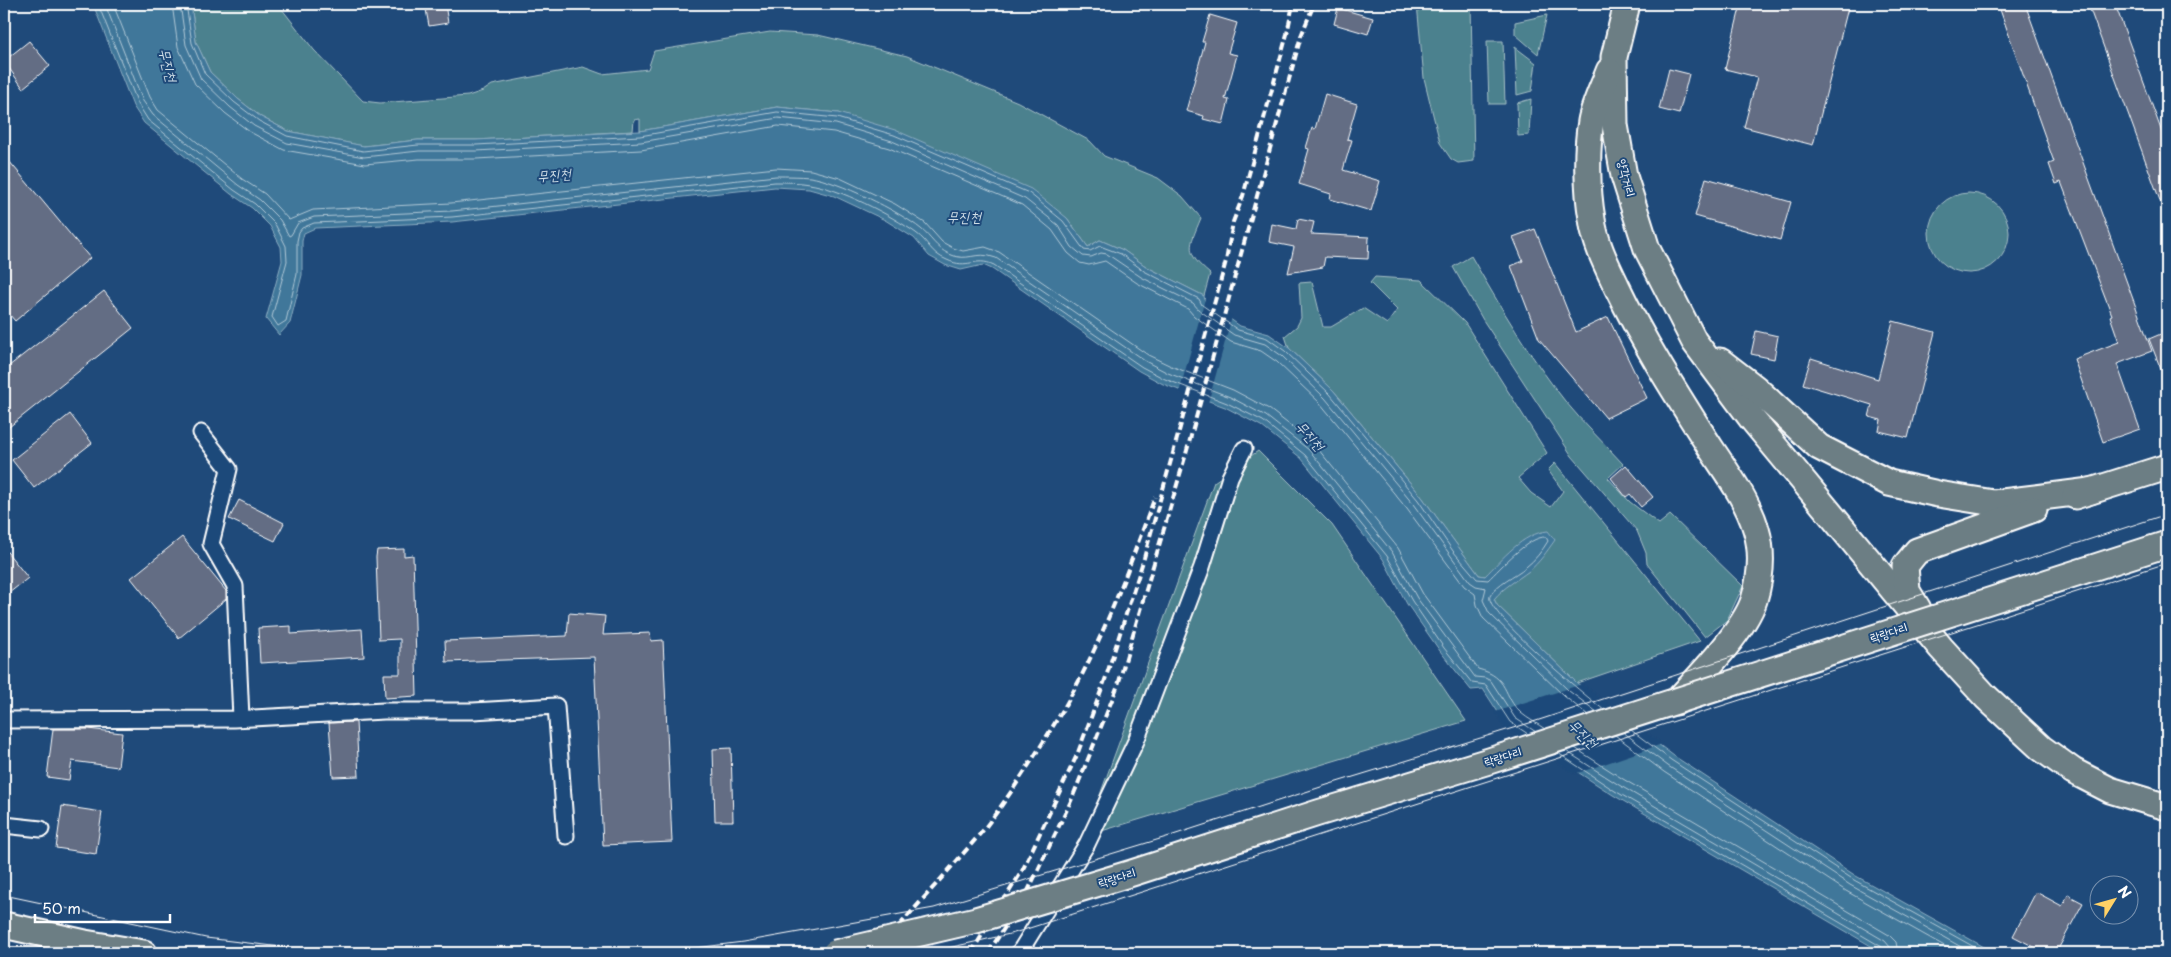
<svg xmlns="http://www.w3.org/2000/svg" width="2171" height="957" font-family="'Playpen Sans','Poor Story',sans-serif">
	<style>
		.green { fill: #4c818e; stroke: #a6c0c6 }
		.water { fill: #3f779a; stroke: #8cadc2 }
		.pier { fill: #1f4a7a }
		.lines { fill: none; stroke-linecap: round; stroke-linejoin: round }
		.shore { stroke: #b2c9d7; stroke-width: 1 }
		.building { fill: #646d84; stroke: #fff }
		.minor-casing { stroke: #fff; stroke-width: 19 }
		.primary-casing { stroke: #fff; stroke-width: 29 }
		.minor { stroke: #1f4a7a; stroke-width: 15 }
		.primary { stroke: #6c7e84; stroke-width: 25 }
		.tram { stroke: #fff; stroke-width: 1 }
		.rail { stroke: #fff; stroke-width: 4; stroke-dasharray: 8 4; stroke-linecap: butt }
		.primary-bridge-casing { stroke: #fff; stroke-width: 29; stroke-linecap: butt }
		.primary-bridge { stroke: #6c7e84; stroke-width: 25 }
		.labels { text-anchor: middle; stroke-width: 4; stroke-linejoin: round; paint-order: stroke }
		.street-label { font-size: 12px; fill: #fff; stroke: #1f4a7a }
		.water-label { font-size: 14px; font-style: italic; fill: #cfdde6; stroke: #1f4a7a }
	</style>
	<rect width="100%" height="100%" fill="#1f4a7a"/>
	<filter id="ink" filterUnits="userSpaceOnUse"><feTurbulence type="fractalNoise" baseFrequency=".02" numOctaves="2"/><feDisplacementMap in="SourceGraphic" scale="10" xChannelSelector="R" yChannelSelector="G"/><feConvolveMatrix kernelMatrix="1 2 1 2 8 2 1 2 1" color-interpolation-filters="sRGB"/></filter>
	<g filter="url(#ink)">
		<!-- green -->
		<g class="green">
			<path d="M191,4h87l36,46 49,51 17,2 88,-7 15,-5 9,-6 91,-18 19,7 46,-5 6,-18 116,-19 48,3 89,21 111,46 72,39 14,15 54,22 24,18 19,22c-12,29 -17,34 9,56l-6,22 -57,-29 -24,-17 -23,-10 -12,7 -21,-29 -229,-105 -61,-6 -137,24v-12l-6,1 -1,11 -157,9h-58l-55,6 -75,-15 -27,-14 -23,-18 -28,-27 -14,-30z"/>
			<polygon points="1417,4 1471,4 1474,161 1458,163 1451,159 1440,143 1424,78"/>
			<polygon points="1547,15 1538,54 1515,34 1515,22"/>
			<polygon points="1487,41 1503,41 1505,104 1489,104"/>
			<polygon points="1515,47 1536,63 1532,91 1517,95"/>
			<polygon points="1531,99 1529,135 1518,136 1517,103"/>
			<circle cx="1969" cy="233" r="40"/>
			<path d="M1471,256c29,50 58,100 94,145 18,22 39,42 58,63l-15,14 22,24 29,22 11,-9 73,71 -16,34 -22,17 -58,-73 -1,-11 -9,-22 -65,-75 -89,-136 -30,-53z"/>
			<polygon points="1375,277 1421,280 1465,323 1547,453 1518,478 1531,493 1551,507 1563,491 1548,470 1555,463 1700,641 1577,683 1497,605 1494,599 1500,591 1530,570 1524,540 1485,576 1479,575 1422,497 1333,390 1289,348 1285,336 1297,326 1301,318 1299,283 1312,282 1323,327 1331,327 1363,308 1387,324 1397,310 1370,283"/>
			<polygon points="1258,451 1332,525 1466,721 1085,836 1214,482"/>
		</g>
		<!-- water -->
		<path class="water" d="M93,4h98l5,38 14,30 28,27 23,18 27,14 76,15 54,-6h58l164,-9 137,-24 61,6 57,17 136,59 36,29 21,29 12,-7 23,10 24,17 57,29 1,5 35,25 29,8 20,14 44,42 89,107 57,78 6,1c17,-17 38,-43 63,-45l7,9c-8,11 -15,22 -26,31 -12,9 -25,16 -35,28l3,6 80,78 97,73 182,120 139,77h-112l-270,-158 -106,-69 -24,-37 -12,1 -31,-39 -33,-47 -24,-45 -82,-101 -40,-32 -36,-19 -62,-23 -24,-13 -147,-102 -9,-4 -22,5 -16,-5 -16,-9 -15,-18 -29,-18 -51,-24 -25,-7 -34,-2 -323,35 -137,6 -11,5 -2,8v34l-12,48 -11,12 -13,-16 16,-58 -1,-14 -11,-21 -18,-18 -21,-14 -87,-71 -11,-17z"/>
		<!-- pier -->
		<g class="pier">
			<polygon points="1206,295 1207,300 1232,317 1208,403 1179,393"/>
			<polygon points="1582,684 1662,744 1575,774 1505,728 1495,712"/>
		</g>
		<g class="lines">
			<!-- shore -->
			<g class="shore">
				<path d="M98,4l40,100 10,16 86,70 21,14 20,20 11,22 1,15 -15,56 6,9 8,-5 11,-47v-33l2,-9 3,-4 12,-5 138,-6 323,-35c11,0 23,0 34,2 30,4 82,31 107,49 13,9 14,20 31,27 21,10 28,-4 47,5l148,102 23,12 62,24 36,18 42,34 82,101 25,45 32,47 28,35 14,2 24,37 18,12"/>
				<path d="M105,4l38,97 10,14 85,70 22,15 20,20 9,16 2,-1 7,-12 16,-6 138,-6 324,-35c11,0 23,0 34,1 28,4 89,34 111,52 10,8 15,19 28,25 19,9 26,-4 47,4l149,103 23,12 62,24 36,19 43,34 83,102 25,46 58,79 10,1 6,3 24,37 21,14"/>
				<path d="M113,4l37,93 8,13 84,69 23,15 24,26 24,-10 138,-7 325,-35 35,2 29,8 55,26 30,19 17,19 11,6 10,3 22,-4 14,5 149,103 23,11 62,24 36,19 45,35 84,104 25,46 55,75c32,8 24,27 43,44 7,6 17,11 24,16"/>
				<polyline points="172,4 178,47 195,84 225,113 250,132 284,150 365,164 419,159 476,159 641,150 778,126 834,132 889,148 1022,205 1052,230 1068,253 1080,263 1089,265 1105,261 1137,283 1188,309 1194,316 1231,342 1261,351 1277,362 1320,403 1407,509 1464,586 1475,594 1477,605 1483,618 1564,696 1588,715"/>
				<polyline points="180,4 186,45 201,79 230,107 254,126 287,143 364,157 419,151 476,151 641,142 778,118 836,124 892,141 1025,199 1058,225 1072,247 1083,256 1091,257 1101,253 1107,254 1141,277 1193,303 1199,310 1234,335 1265,344 1282,356 1325,398 1413,504 1470,582 1476,586 1486,588 1483,600 1489,613 1569,691 1597,712"/>
				<path d="M186,4l6,39 13,31 29,28 25,19 28,15 76,15 55,-6h58l164,-9 137,-24 60,6 57,17 135,58 34,28 21,29 6,1 10,-5 21,8 23,17 55,28 3,6 36,25 29,8 18,13 45,43 88,106 35,51 24,28 11,1c13,-12 40,-44 58,-43l2,4c-6,10 -13,19 -22,26 -11,9 -29,16 -36,29 -7,15 98,102 114,114"/>
				<polyline points="1631,730 1671,760 1854,880 1985,953"/>
				<polyline points="1623,732 1668,766 1850,885 1972,953"/>
				<polyline points="1615,735 1664,772 1846,891 1957,953"/>
				<polyline points="1575,748 1623,779 1889,935 1896,942 1898,953"/>
				<polyline points="1566,751 1619,785 1885,941 1890,947 1891,953"/>
				<polyline points="1558,753 1615,791 1882,947 1884,953"/>
			</g>
		</g>
		<!-- building -->
		<g class="building">
			<polygon points="425,4 445,4 448,23 429,26"/>
			<polygon points="1741,4 1849,4 1813,145 1744,127 1757,77 1725,69"/>
			<polygon points="1998,4 2025,4 2152,351 2117,364 2140,429 2103,442 2074,359 2119,342 2110,316 2112,315 2061,182 2056,184 2049,164 2054,162"/>
			<polygon points="2088,4 2115,4 2167,146 2167,217 2166,217"/>
			<polygon points="1338,8 1373,18 1368,34 1334,24"/>
			<polygon points="1210,15 1237,23 1228,53 1237,55 1225,99 1229,100 1223,124 1203,119 1204,116 1186,111 1205,42 1202,42"/>
			<polygon points="29,41 50,66 23,88 4,61"/>
			<polygon points="1669,69 1689,74 1679,114 1659,109"/>
			<polygon points="1325,94 1357,104 1347,139 1352,140 1343,170 1380,181 1371,211 1330,199 1331,194 1299,184 1309,149 1306,148 1312,128 1315,129"/>
			<polygon points="4,155 90,258 15,321 4,308"/>
			<polygon points="1706,178 1791,202 1780,240 1695,216"/>
			<polygon points="1298,219 1314,222 1311,234 1369,237 1368,259 1325,257 1323,267 1288,273 1294,247 1269,242 1272,224 1296,229"/>
			<polygon points="1535,229 1576,332 1608,317 1647,398 1606,418 1539,339 1511,266 1523,261 1513,237"/>
			<polygon points="104,291 133,328 4,431 4,370"/>
			<polygon points="1893,321 1935,332 1908,438 1879,431 1881,420 1869,417 1872,405 1803,384 1811,358 1878,379"/>
			<polygon points="1756,331 1778,336 1774,359 1751,354"/>
			<polygon points="2163,333 2167,343 2166,382 2149,339"/>
			<polygon points="70,414 92,443 34,488 12,460"/>
			<polygon points="1626,465 1653,497 1641,507 1630,494 1626,497 1611,478"/>
			<polygon points="239,500 284,523 275,541 229,519"/>
			<polygon points="182,537 226,591 226,599 179,638 131,578"/>
			<polygon points="4,548 28,578 4,597"/>
			<polygon points="404,549 404,556 413,555 417,696 385,698 384,674 400,674 400,639 379,640 376,557 377,550"/>
			<polygon points="569,613 605,616 603,635 650,633 651,641 663,640 672,842 603,845 594,657 446,662 445,641 567,636"/>
			<polygon points="291,626 291,634 362,629 364,657 260,663 258,628"/>
			<polygon points="356,722 359,776 333,777 329,723"/>
			<polygon points="53,729 88,729 122,733 118,767 72,761 69,780 47,777"/>
			<polygon points="731,748 733,821 715,821 713,749"/>
			<polygon points="62,806 102,812 96,854 56,848"/>
			<polygon points="2036,892 2062,906 2068,895 2083,903 2056,953 2046,953 2013,936"/>
		</g>
		<g class="lines">
			<!-- minor casing -->
			<g class="minor-casing">
				<g id="minor">
					<polyline points="201,433 229,469 211,544 235,586 241,718"/>
					<polyline points="4,720 234,719 384,711 473,711 556,706 566,836"/>
					<polyline points="4,825 41,829"/>
					<polyline points="1019,953 1087,844 1136,741 1202,567 1230,477 1244,449"/>
				</g>
			</g>
			<!-- primary casing -->
			<g class="primary-casing">
				<g id="primary">
					<polyline points="1627,4 1614,57 1615,125 1624,176 1647,249 1694,341 1752,419 1805,483 1941,648 1986,697 2041,748 2073,771 2110,790 2167,807"/>
					<path d="M1609,71c-6,16 -15,34 -18,50 -5,30 -4,69 1,98 3,24 15,47 25,68 26,55 60,108 93,160 17,26 37,52 46,82 7,23 5,48 -2,71 -10,31 -55,77 -78,102"/>
					<polyline points="1720,361 1755,388 1819,447 1889,483 1938,494 1994,503 2090,491"/>
					<polyline points="2075,496 2167,467"/>
					<polyline points="1918,609 1907,591 1905,566 1917,551 2034,509"/>
					<polyline points="4,925 85,943 144,953"/>
				</g>
			</g>
			<!-- minor -->
			<use href="#minor" class="minor"/>
			<!-- primary -->
			<use href="#primary" class="primary"/>
			<!-- tram -->
			<g class="tram">
				<polyline points="4,895 206,938 332,953"/>
				<polyline points="656,953 743,942 934,908 1173,835 1327,785 1536,721 2167,514"/>
				<polyline points="926,953 1014,933 2167,563"/>
			</g>
			<!-- rail -->
			<g class="rail">
				<path d="M875,953c35,-40 71,-79 105,-119 29,-36 54,-77 78,-116 42,-69 69,-146 97,-221"/>
				<polyline points="971,953 1022,871 1077,755 1105,680 1144,558 1226,261 1233,222 1243,196 1287,34 1293,4"/>
				<polyline points="988,953 1026,895 1071,801 1118,685 1186,454 1301,36 1314,4"/>
			</g>
			<!-- primary-bridge casing -->
			<g class="primary-bridge-casing">
				<polyline id="primary-bridge" points="835,953 976,920 1132,873 1318,813 1489,761 2167,544"/>
			</g>
			<!-- primary-bridge -->
			<use href="#primary-bridge" class="primary-bridge"/>
		</g>
	</g>
	<g class="labels">
		<!-- street labels -->
		<g class="street-label">
			<text transform="translate(1626 178) rotate(76)" y="4">양각거리</text>
			<text transform="translate(1889 633) rotate(-18)" y="4">락랑다리</text>
			<text transform="translate(1503 757) rotate(-17)" y="4">락랑다리</text>
			<text transform="translate(1117 878) rotate(-17)" y="4">락랑다리</text>
		</g>
		<!-- water labels -->
		<g class="water-label">
			<text transform="translate(168 65) rotate(76)" y="5">무진천</text>
			<text transform="translate(554 175) rotate(-5)" y="5">무진천</text>
			<text x="964" y="222">무진천</text>
			<text transform="translate(1310 436) rotate(48)" y="5">무진천</text>
			<text transform="translate(1583 734) rotate(44)" y="5">무진천</text>
		</g>
	</g>
	<!-- margin -->
	<rect width="2171" height="957" fill="none" stroke="#1f4a7a" stroke-width="20"/>
	<rect x="10" y="10" width="2151" height="937" fill="none" stroke="#fff" stroke-width="2" filter="url(#ink)"/>
	<!-- north arrow -->
	<g transform="translate(2114 900) rotate(53)"><circle r="24" fill="#1f4a7a" stroke="#7992af"/>
	<path d="M0-4L9 19L0 12L-9 19Z" fill="#ffd166"/>
	<text y="-8" font-size="14" font-weight="bold" text-anchor="middle" fill="#ffffff">N</text>
	</g>
	<!-- scale -->
	<path d="M35 914v8h135v-8" fill="none" stroke="#ffffff" stroke-width="2.5"/>
	<text x="42" y="914" font-size="15" fill="#ffffff" stroke="#1f4a7a" stroke-width="4" paint-order="stroke">50 m</text>
</svg>
